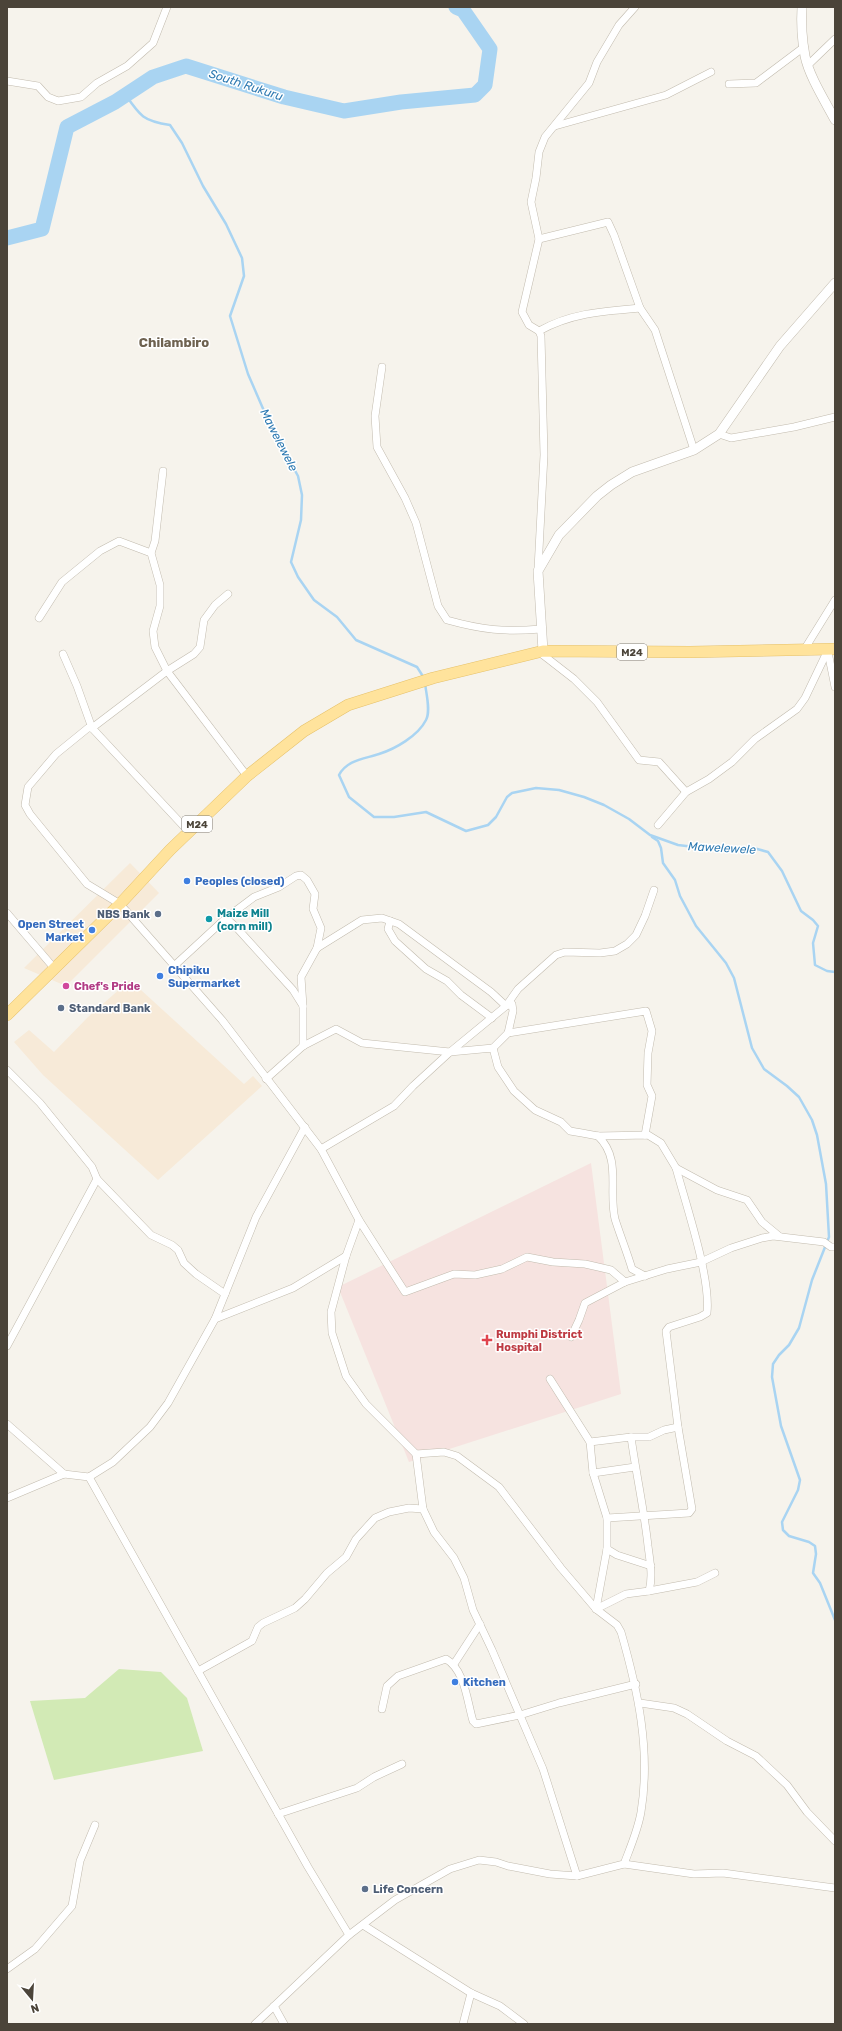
<svg xmlns="http://www.w3.org/2000/svg" width="842" height="2031" font-family="Rubik,sans-serif">
	<style>
		.commercial { fill: #f7ead8 }
		.medical { fill: #f6e3e0 }
		.green { fill: #d2eab5 }
		.lines { fill: none; stroke-linecap: round; stroke-linejoin: round }
		.stream { stroke: #a9d4f2; stroke-width: 2.5 }
		.river { stroke: #a9d4f2; stroke-width: 15 }
		.minor-casing { stroke: #c2bbae; stroke-width: 8 }
		.tertiary-casing { stroke: #c2bbae; stroke-width: 10 }
		.primary-casing { stroke: #e6c16a; stroke-width: 12 }
		.minor { stroke: #fff; stroke-width: 7 }
		.tertiary { stroke: #fff; stroke-width: 9 }
		.primary { stroke: #ffe39c; stroke-width: 11 }
		.shop-dot { fill: #3f7fe0; stroke: #fff; stroke-width: 1.5 }
		.service-dot { fill: #5c6f8a; stroke: #fff; stroke-width: 1.5 }
		.culture-dot { fill: #0f9aa8; stroke: #fff; stroke-width: 1.5 }
		.hotel-dot { fill: #d1479c; stroke: #fff; stroke-width: 1.5 }
		.health-dot { fill: #e0444e; stroke: #fff; stroke-width: 1.5 }
		.labels { text-anchor: middle; stroke-width: 3; stroke-linejoin: round; paint-order: stroke }
		.shield { fill: #fff; stroke: #817c74; stroke-width: 1 }
		.shield-label { font-size: 10px; font-weight: bold; fill: #4b4439 }
		.shop-label { font-size: 11px; font-weight: bold; fill: #366cbe; stroke: #fff; text-anchor: start }
		.culture-label { font-size: 11px; font-weight: bold; fill: #0d838f; stroke: #fff; text-anchor: start }
		.service-label { font-size: 11px; font-weight: bold; fill: #4e5e75; stroke: #fff; text-anchor: start }
		.hotel-label { font-size: 11px; font-weight: bold; fill: #b23c85; stroke: #fff; text-anchor: start }
		.health-label { font-size: 11px; font-weight: bold; fill: #be3a42; stroke: #fff; text-anchor: start }
		.water-label { font-size: 12px; font-style: italic; fill: #2e7ab2; stroke: #fff }
		.quarter-label { font-size: 13px; font-weight: bold; fill: #6e6250; stroke: #fff }
	</style>
	<rect width="100%" height="100%" fill="#f6f3ec"/>
	<!-- commercial -->
	<g class="commercial">
		<polygon points="130,863 159,893 66,986 24,968"/>
		<polygon points="130,980 244,1084 253,1076 262,1086 158,1180 43,1075 14,1042 29,1030 54,1052 88,1017"/>
	</g>
	<!-- medical -->
	<polygon class="medical" points="591,1163 621,1394 409,1462 338,1287"/>
	<!-- green -->
	<polygon class="green" points="119,1669 161,1672 187,1698 203,1751 54,1780 30,1701 85,1698"/>
	<g class="lines">
		<!-- stream -->
		<g class="stream">
			<path d="M125,94c15,22 18,27 45,31l12,18 21,43 23,38 16,34 2,18 -14,40 18,58 23,53 27,49 4,19 -1,25 -10,42 7,15 16,23 23,17 19,23 61,27 7,11"/>
			<path d="M425,683c1,10 6,28 1,37 -8,16 -31,29 -47,34 -15,5 -32,6 -40,21l10,22 25,20h20l32,-5 40,19 22,-6 8,-8 11,-20 5,-4 24,-5 23,2 25,7 20,8 25,14 21,16 28,10 41,5 31,-3 18,5 14,19 19,40 12,9 5,6 -5,17 2,22 12,6 8,1"/>
			<polyline points="652,837 658,841 661,848 663,863 675,880 680,896 696,926 726,963 734,978 752,1048 764,1069 787,1086 799,1097 812,1120 817,1135 826,1184 829,1237 812,1280 799,1328 789,1345 779,1355 773,1364 772,1377 781,1426 800,1480 798,1490 782,1522 783,1530 789,1536 809,1542 815,1546 816,1554 813,1573 820,1583 835,1620"/>
		</g>
		<!-- river -->
		<polyline class="river" points="7,238 42,229 67,127 115,102 153,77 186,66 284,97 344,111 401,102 475,95 485,85 490,49 463,10 456,7"/>
		<!-- minor casing -->
		<g class="minor-casing">
			<g id="minor">
				<polyline points="808,65 835,39"/>
				<polyline points="7,81 38,86 48,97 58,101 81,97 97,83 127,66 153,43 167,7"/>
				<polyline points="729,84 756,83 804,47"/>
				<polyline points="555,126 666,95 711,72"/>
				<polyline points="539,239 608,222 614,235 640,308 655,330 694,450"/>
				<path d="M539,331c32,-18 65,-20 101,-23"/>
				<path d="M382,367l-7,49 2,31 28,51 11,25 22,83 9,14c36,10 57,12 94,9"/>
				<polyline points="719,434 731,438 794,427 835,417"/>
				<polyline points="163,471 155,541 151,553 160,585 160,606 153,631 155,647 167,671 247,776"/>
				<polyline points="538,569 544,455 541,336 539,331 529,325 522,312 539,239 531,202 536,178 539,152 545,137 589,83 597,62 619,25 635,7"/>
				<path d="M228,594l-13,11 -11,15 -4,27 -6,7 -27,17 -75,57h-4l-32,26 -28,33 -3,18 5,9 57,70 33,20 102,116 99,129 38,71 -13,36 -15,56 1,21 14,43 20,28 50,50 28,-2 13,4 42,31 62,81 35,41 21,16 4,7c17,59 30,119 20,180 -3,18 -11,36 -17,52l-47,12 -27,-2 -42,-8 -12,-4 -17,-2 -29,9 -55,31 -46,35 -94,89"/>
				<polyline points="39,618 62,582 100,551 119,541 151,553"/>
				<polyline points="804,650 835,600"/>
				<polyline points="543,651 543,655 547,658 574,679 597,702 639,760 659,762 686,792"/>
				<polyline points="828,652 835,687"/>
				<polyline points="63,654 77,686 92,728 189,832"/>
				<polyline points="658,825 686,792 709,779 732,762 755,739 797,709 805,698 827,652"/>
				<polyline points="7,913 54,968"/>
				<polyline points="226,918 254,897 279,887 296,876 301,875 307,880 315,894 313,909 321,928 317,948"/>
				<polyline points="390,921 388,929 395,941 426,969 447,981 461,995 492,1018"/>
				<polyline points="174,966 226,918 236,927 293,990 303,1006 303,1046"/>
				<polyline points="303,1006 301,977 317,948 362,920 382,918 399,924 491,992 506,1006 512,1004 513,1011 508,1033"/>
				<polyline points="493,1048 508,1033 646,1011 652,1031 648,1053 647,1085 652,1096 645,1135"/>
				<polyline points="7,1070 40,1103 92,1167 97,1179 7,1346"/>
				<polyline points="266,1079 303,1046 336,1029 362,1043 450,1052 493,1048 498,1067 514,1091 535,1110 561,1122 570,1131 582,1133 598,1136 648,1135 661,1143 676,1168 717,1190 747,1200 762,1222 779,1236"/>
				<path d="M598,1136c24,23 10,54 17,83 5,16 12,33 17,50l13,7"/>
				<polyline points="321,1149 394,1106 413,1086 450,1052 506,1006 518,989 556,955 565,952 600,953 615,951 627,944 636,935 645,916 654,890"/>
				<polyline points="97,1179 151,1235 172,1245 178,1250 184,1263 196,1274 225,1294"/>
				<polyline points="359,1220 405,1292 454,1274 475,1275 502,1269 527,1257 553,1262 585,1264 611,1270 625,1282"/>
				<polyline points="215,1319 256,1217 305,1127"/>
				<polyline points="571,1337 579,1320 585,1303 625,1282 667,1269 701,1262 731,1248 762,1238 773,1236 824,1242 831,1247 835,1247"/>
				<path d="M550,1379l40,63 41,-5c5,36 13,72 17,109 2,15 5,31 1,45l-23,3 -30,15"/>
				<polyline points="7,1424 64,1474"/>
				<polyline points="631,1437 649,1437 664,1430 678,1427"/>
				<polyline points="590,1442 593,1473 607,1518 607,1549 596,1609"/>
				<polyline points="416,1454 423,1509 434,1532 454,1558 464,1578 473,1610 492,1650 543,1769 577,1876"/>
				<polyline points="593,1473 635,1467"/>
				<polyline points="89,1477 308,1867 349,1935"/>
				<polyline points="7,1498 64,1474 89,1477 113,1462 150,1427 168,1403 215,1319 293,1288 346,1256"/>
				<path d="M607,1518l82,-5 3,-4 -14,-82 -12,-96 3,-4 31,-10 7,-4c4,-35 -21,-108 -31,-145"/>
				<polyline points="607,1549 617,1555 651,1566"/>
				<polyline points="649,1591 697,1582 715,1573"/>
				<polyline points="454,1664 480,1624"/>
				<polyline points="198,1671 252,1641 258,1627 263,1623 295,1608 305,1599 327,1573 346,1557 356,1539 375,1518 389,1512 409,1508 423,1509"/>
				<polyline points="640,1703 674,1708 687,1714 727,1741 756,1756 787,1785 807,1812 835,1841"/>
				<path d="M382,1709l5,-23 11,-10 48,-17c19,11 21,42 27,62l3,3 44,-9 39,-12 77,-19"/>
				<polyline points="278,1814 357,1788 374,1777 402,1764"/>
				<polyline points="624,1864 694,1874 723,1873 835,1888"/>
				<polyline points="363,1925 471,1993 500,2006 524,2024"/>
				<polyline points="7,1969 35,1949 72,1906 80,1861 95,1825"/>
				<polyline points="274,2006 284,2024"/>
				<polyline points="463,2024 471,1993"/>
			</g>
		</g>
		<!-- tertiary casing -->
		<g class="tertiary-casing">
			<g id="tertiary">
				<path d="M802,7c-1,16 0,33 3,49 4,20 20,45 30,64"/>
				<polyline points="543,651 538,571 559,535 597,496 611,485 632,472 694,450 719,434 780,346 835,283"/>
			</g>
		</g>
		<!-- primary casing -->
		<g class="primary-casing">
			<polyline id="primary" points="7,1015 120,904 170,850 247,776 304,731 348,705 433,678 543,651 690,652 835,649"/>
		</g>
		<!-- minor -->
		<use href="#minor" class="minor"/>
		<!-- tertiary -->
		<use href="#tertiary" class="tertiary"/>
		<!-- primary -->
		<use href="#primary" class="primary"/>
	</g>
	<!-- markers -->
	<g class="shop-dot">
		<circle cx="187" cy="881" r="4"/>
		<circle cx="92" cy="930" r="4"/>
		<circle cx="160" cy="976" r="4"/>
		<circle cx="455" cy="1682" r="4"/>
	</g>
	<g class="service-dot">
		<circle cx="158" cy="914" r="4"/>
		<circle cx="61" cy="1008" r="4"/>
		<circle cx="365" cy="1889" r="4"/>
	</g>
	<circle class="culture-dot" cx="209" cy="919" r="4"/>
	<circle class="hotel-dot" cx="66" cy="986" r="4"/>
	<path class="health-dot" d="M485 1334h4v4h4v4h-4v4h-4v-4h-4v-4h4z"/>
	<g class="labels">
		<!-- shield labels -->
		<g class="shield">
			<rect x="617" y="644" width="30" height="16" rx="3"/>
			<rect x="182" y="816" width="30" height="16" rx="3"/>
		</g>
		<g class="shield-label">
			<text x="632" y="656">M24</text>
			<text x="197" y="828">M24</text>
		</g>
		<!-- shop labels -->
		<g class="shop-label">
			<text x="195" y="885">Peoples (closed)</text>
			<text x="84" y="928" text-anchor="end">Open Street<tspan x="84" dy="13">Market</tspan></text>
			<text x="168" y="974">Chipiku<tspan x="168" dy="13">Supermarket</tspan></text>
			<text x="463" y="1686">Kitchen</text>
		</g>
		<!-- culture labels -->
		<g class="culture-label">
			<text x="217" y="917">Maize Mill<tspan x="217" dy="13">(corn mill)</tspan></text>
		</g>
		<!-- service labels -->
		<g class="service-label">
			<text x="150" y="918" text-anchor="end">NBS Bank</text>
			<text x="69" y="1012">Standard Bank</text>
			<text x="373" y="1893">Life Concern</text>
		</g>
		<!-- hotel labels -->
		<g class="hotel-label">
			<text x="74" y="990">Chef's Pride</text>
		</g>
		<!-- health labels -->
		<g class="health-label">
			<text x="496" y="1338">Rumphi District<tspan x="496" dy="13">Hospital</tspan></text>
		</g>
		<!-- water labels -->
		<g class="water-label">
			<text transform="translate(246 85) rotate(18)" y="4">South Rukuru</text>
			<text transform="translate(279 440) rotate(63)" y="4">Mawelewele</text>
			<text transform="translate(722 848) rotate(3)" y="4">Mawelewele</text>
		</g>
		<!-- quarter labels -->
		<g class="quarter-label">
			<text x="174" y="347">Chilambiro</text>
		</g>
	</g>
	<!-- border -->
	<rect width="842" height="2031" fill="none" stroke="#4b4439" stroke-width="16"/>
	<!-- north arrow -->
	<g transform="translate(32 1999) rotate(162)" stroke="#ffffff" stroke-width="3" paint-order="stroke">
	<path d="M0-3L7 15L0 10L-7 15Z" fill="#4b4439"/>
	<text y="-6" font-size="11" font-weight="bold" text-anchor="middle" fill="#4b4439">N</text>
	</g>
</svg>
